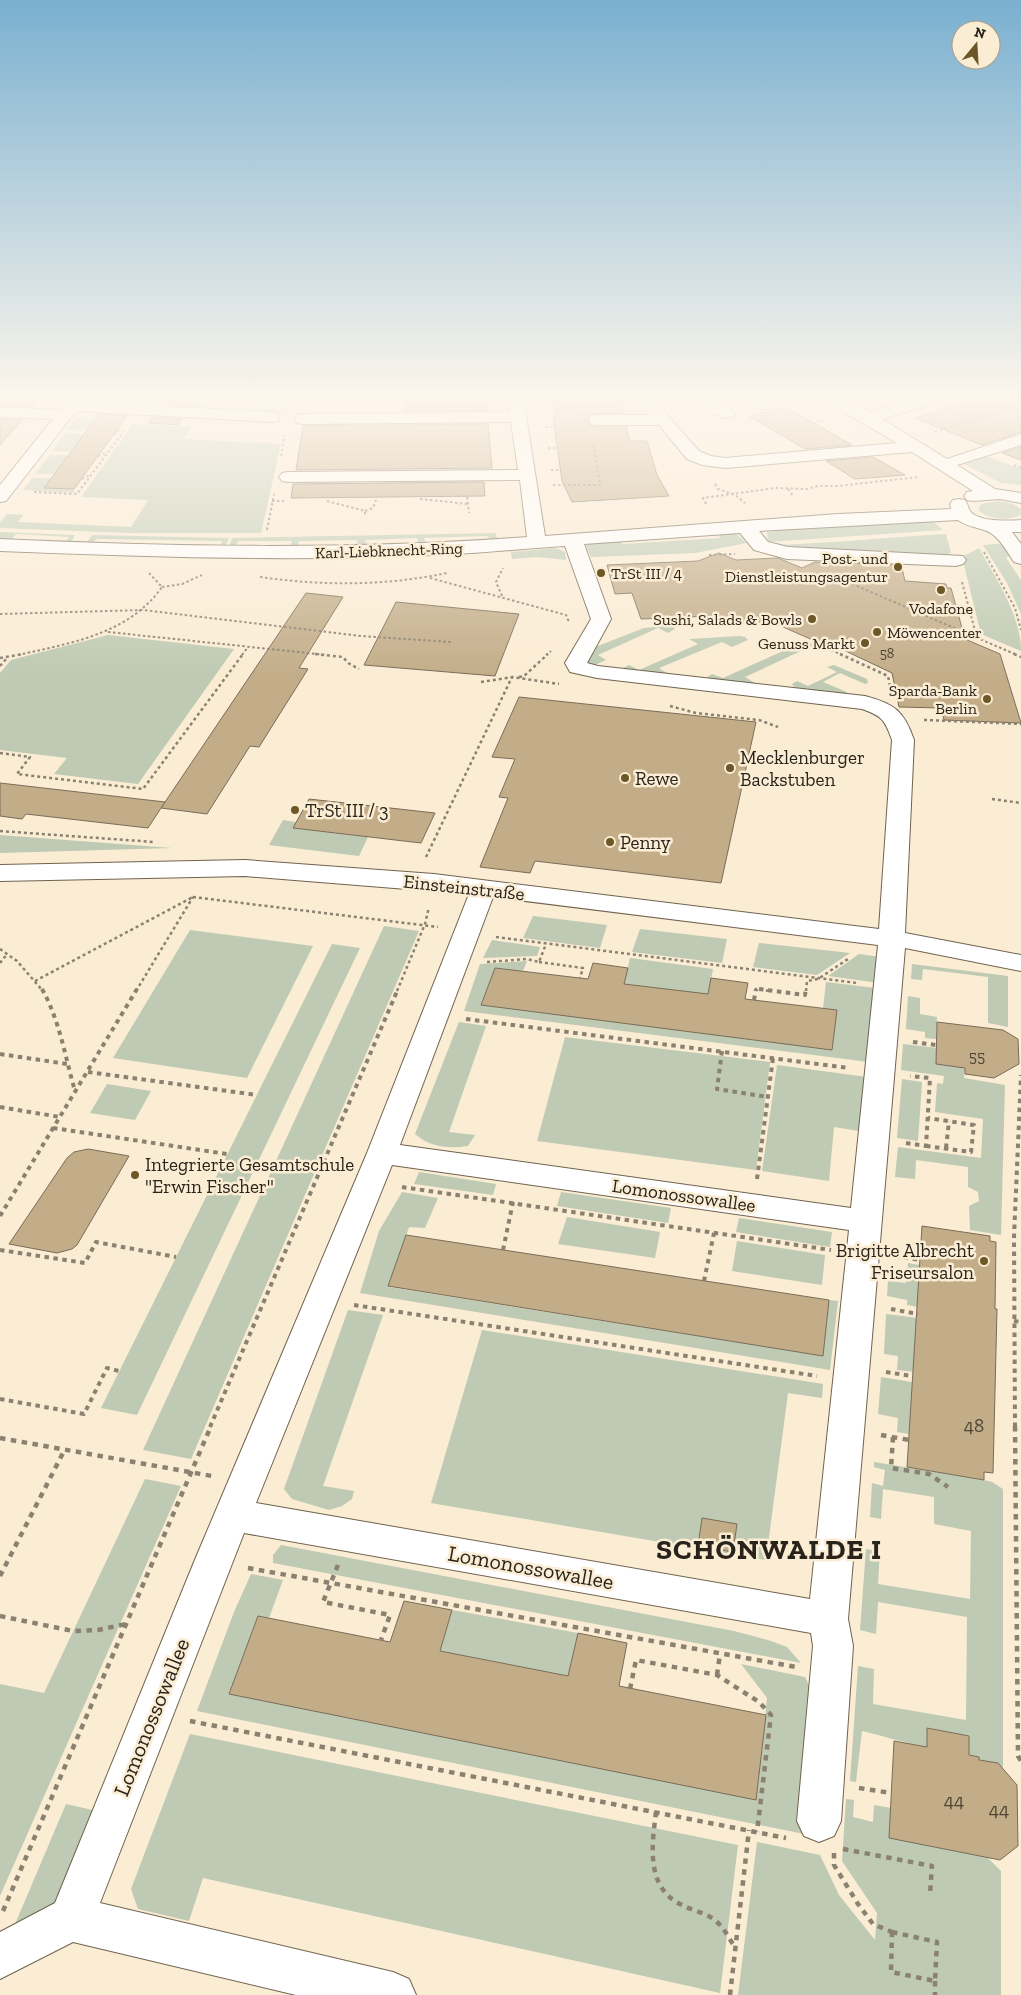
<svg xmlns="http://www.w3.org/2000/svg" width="1021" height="1995" font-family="'Zilla Slab',serif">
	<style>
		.green { fill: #becab3 }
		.building { fill: #c3ad89; stroke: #796c57 }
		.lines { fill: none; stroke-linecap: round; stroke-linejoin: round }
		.minor-casing { stroke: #70634e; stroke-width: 2 }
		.path-far3 { stroke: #8b8171; stroke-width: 2; stroke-dasharray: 2.5 2.5; stroke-linecap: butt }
		.path-far2 { stroke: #8b8171; stroke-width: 2.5; stroke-dasharray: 3 3; stroke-linecap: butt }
		.path-far1 { stroke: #8b8171; stroke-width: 4; stroke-dasharray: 4.5 4.5; stroke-linecap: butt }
		.path { stroke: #8b8171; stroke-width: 4.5; stroke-dasharray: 5.5 5.5; stroke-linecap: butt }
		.minor { fill: #fff; fill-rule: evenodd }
		.poi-dot { fill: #6d5726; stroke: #fbecd4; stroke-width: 2 }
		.labels { text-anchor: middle; stroke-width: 5; stroke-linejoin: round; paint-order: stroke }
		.far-number-label { font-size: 14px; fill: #504636 }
		.far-street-label { font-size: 16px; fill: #29241b; stroke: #fbecd4 }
		.far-poi-label { font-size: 16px; fill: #29241b; stroke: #fbecd4; text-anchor: end }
		.number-label { font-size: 16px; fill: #504636 }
		.poi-label { font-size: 19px; fill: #29241b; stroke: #fbecd4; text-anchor: start }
		.street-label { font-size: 19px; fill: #29241b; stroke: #fbecd4 }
		.near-number-label { font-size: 19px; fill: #504636 }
		.near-street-label { font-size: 22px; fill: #29241b; stroke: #fbecd4 }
		.near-district-label { font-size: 29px; font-weight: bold; letter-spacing: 1px; fill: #29241b; stroke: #fbecd4 }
	</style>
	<rect width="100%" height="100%" fill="#fbecd4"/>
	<!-- green -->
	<g class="green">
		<polygon points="93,397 168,397 164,401 194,403 198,397 228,397 215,398 211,405 223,406 221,408 120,403 121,401 110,401 109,402 89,401"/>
		<polygon points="290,397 287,412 239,411 235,409 240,406 253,407 257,400 243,399 244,398"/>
		<polygon points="76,418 124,420 122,423 94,422 87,431 67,430"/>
		<polygon points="133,424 191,427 184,439 281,444 261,533 129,533 0,528 0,523 7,514 23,515 18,522 131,527 148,500 81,497"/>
		<polygon points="66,433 84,434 70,452 52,451"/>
		<polygon points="50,455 68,455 54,474 35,474"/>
		<polygon points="987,456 1021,469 1021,485 1001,483 964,464"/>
		<polygon points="32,478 51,478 44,488 74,489 74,493 23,490"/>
		<path d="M999,501l14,3 8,5 -1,6c-12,6 -34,5 -42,-6l3,-5z"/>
		<polygon points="929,518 943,530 768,542 767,532 870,521"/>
		<polygon points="0,532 75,535 70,544 65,543 69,537 16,534 11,541 0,540"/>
		<polygon points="496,533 498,543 490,542 488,536 424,538 426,544 419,545 417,538 366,540 365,546 358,547 357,540 299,541 297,548 290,547 292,541 238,541 236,547 229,547 232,538"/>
		<polygon points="718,533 735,533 747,543 695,553 591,557 586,547 587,544 598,541 620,539 622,544 720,538"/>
		<path d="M946,534l5,19 -8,3 -152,-6 -14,-5c57,-2 112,-8 169,-11z"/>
		<polygon points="92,535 229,538 225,547 221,547 222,541 96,539 93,544 86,544"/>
		<polygon points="1006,543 1012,554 1006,558 1021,580 1021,614 1007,583 983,545"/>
		<polygon points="556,548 565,552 566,560 538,557 512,559 511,552"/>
		<path d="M979,548c17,31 42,67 42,103l-40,-17 -19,-77z"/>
		<polygon points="674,625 675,629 668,633 658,628 598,655 606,660 595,665 587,665 584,661 590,649 644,628"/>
		<polygon points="108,635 234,649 138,784 54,774 67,758 0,750 0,673 11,660"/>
		<path d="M740,636l5,1 3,3 -16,7 -10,-5 -63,26 9,6c-15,6 -32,4 -45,-6l6,-3 10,5 59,-26 -9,-5z"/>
		<polygon points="805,641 814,645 745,677 755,683 752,684 716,681 707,677 712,674 723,678"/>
		<polygon points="834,665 867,679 868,683 865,684 840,673 823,682 847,692 846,694 800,689 793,686 792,684 797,681 808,686 837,672 827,667"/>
		<polygon points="283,820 296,822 293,828 368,837 359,856 269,845"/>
		<polygon points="0,835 172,848 0,853"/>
		<polygon points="533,916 607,925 600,948 523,938"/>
		<polygon points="384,926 419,931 191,1459 143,1450"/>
		<polygon points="640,929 727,939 722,963 632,952"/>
		<polygon points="190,930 313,946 247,1078 113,1058"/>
		<polygon points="492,940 540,947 537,956 483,958"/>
		<polygon points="759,943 850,953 817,975 753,967"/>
		<polygon points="332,944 360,948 137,1415 101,1408"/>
		<polygon points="859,954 881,957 879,983 828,976"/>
		<polygon points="630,958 713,969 708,995 624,984"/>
		<polygon points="527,961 523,971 495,968 481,1004 832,1050 837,1010 823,1008 826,982 875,988 869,1062 464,1011 480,964"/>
		<polygon points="912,964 1008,976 1008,1027 988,1023 988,977 923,969 922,980 911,979"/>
		<polygon points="908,996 920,998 920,1014 937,1017 936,1039 925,1038 925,1032 906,1029"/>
		<path d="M459,1022l27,4 -37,106 26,3 -7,11c-20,3 -38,1 -53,-12z"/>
		<polygon points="565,1037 770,1062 756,1170 537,1141"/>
		<polygon points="903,1044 937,1048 965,1068 964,1078 1005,1085 1001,1235 970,1230 969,1206 979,1201 978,1192 968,1187 968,1167 916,1160 915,1179 895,1177 898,1147 981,1158 983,1119 935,1112 937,1083 943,1084 944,1076 901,1070"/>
		<polygon points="777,1065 867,1077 865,1132 834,1127 829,1181 762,1171"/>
		<polygon points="902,1079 922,1082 918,1141 897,1138"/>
		<polygon points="107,1084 151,1091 135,1120 90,1113"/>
		<polygon points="419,1172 496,1184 493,1195 414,1184"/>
		<polygon points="402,1192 438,1198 425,1228 409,1227 389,1287 823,1356 829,1300 838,1301 830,1370 360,1293 379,1231"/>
		<polygon points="561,1192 671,1208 668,1223 557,1206"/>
		<polygon points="567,1217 660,1232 655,1258 558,1244"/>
		<polygon points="739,1218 832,1232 830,1247 736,1232"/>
		<polygon points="737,1241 825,1255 822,1285 732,1271"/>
		<polygon points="908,1263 920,1265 918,1307 907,1305 907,1300 887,1296 888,1281 906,1283"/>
		<polygon points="348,1310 383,1315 323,1486 354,1491 352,1499 342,1506 329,1510 292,1499 284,1489"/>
		<polygon points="886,1314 918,1318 915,1372 897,1370 898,1356 884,1354"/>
		<polygon points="482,1330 823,1384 822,1398 788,1393 766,1560 431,1503"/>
		<polygon points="881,1377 912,1382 909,1434 897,1432 898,1418 878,1414"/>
		<path d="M874,1462l110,18 8,2 11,7v280l-24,-9v-3l-10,-2v-19l-41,-8 -1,19c-23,-4 -43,-11 -65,-16l-6,51 -6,-1 8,-115 16,3 -1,35 93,16 1,-103 -89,-15 -2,32 -16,-4 6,-81 14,2 -2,33 92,15 1,-68 -37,-7v-27l-51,-8 -2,30 -11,-2 2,-34 11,3 2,-16 -11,-3z"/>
		<polygon points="145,1479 181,1486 0,1896 0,1684 44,1693"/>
		<polygon points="281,1545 734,1631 768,1640 787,1647 801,1663 273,1563 273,1555"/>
		<polygon points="251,1574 283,1580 269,1618 258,1616 229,1694 756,1799 767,1698 741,1664 805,1677 820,1707 809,1835 197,1711 234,1612"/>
		<polygon points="452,1610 578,1633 568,1676 440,1651"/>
		<polygon points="190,1734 738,1845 720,1993 203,1878 189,1921 138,1909 131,1889"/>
		<polygon points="846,1799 854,1800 853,1817 873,1822 874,1805 891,1808 890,1838 987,1857 1001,1871 1001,1995 738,1995 757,1842 820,1855 839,1895 875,1940 877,1913 842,1861"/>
		<polygon points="66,1804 97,1811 67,1886 49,1910 10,1936"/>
	</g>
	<!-- building -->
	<g class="building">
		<polygon points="0,397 41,397 33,407 0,405"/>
		<polygon points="168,397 198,397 192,406 162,404"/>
		<polygon points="405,397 485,397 487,410 404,411"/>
		<polygon points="555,397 619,397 623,413 591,414 587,419 589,425 597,427 626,427 630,441 647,441 657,475 669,496 572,502 562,481 553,416 555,416"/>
		<polygon points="982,397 1021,397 1021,432 982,445 915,418"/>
		<polygon points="786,408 805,418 852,445 805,449 749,416"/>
		<polygon points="99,414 127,416 74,489 44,488"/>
		<polygon points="152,417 182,419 178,425 148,423"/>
		<polygon points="0,419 22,420 0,445"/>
		<polygon points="488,424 492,468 296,470 303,426"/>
		<polygon points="1021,447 1021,460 1002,453"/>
		<polygon points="873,457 905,475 855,479 826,461"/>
		<polygon points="484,482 485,496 291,498 293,484"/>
		<polygon points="719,553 736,560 778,558 802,568 815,562 898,565 899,568 902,568 905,581 946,584 947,588 951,588 965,639 1000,654 1021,723 944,720 941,708 899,707 892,673 835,646 831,648 767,620 761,622 717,624 713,616 641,619 632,593 615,594 607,565 698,561"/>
		<polygon points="306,593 343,597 299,668 308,669 259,747 250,746 207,814 161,808"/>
		<polygon points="396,602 519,614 495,676 364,665"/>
		<polygon points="519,697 756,722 721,883 535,861 530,873 480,867 508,798 499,797 515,759 492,757"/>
		<polygon points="0,783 165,802 148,828 26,814 22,819 0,816"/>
		<polygon points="309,799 435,813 421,843 293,828"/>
		<polygon points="593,963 628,968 624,984 708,994 711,978 748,983 745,999 837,1010 832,1050 481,1005 495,968 588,979"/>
		<polygon points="937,1022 1003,1030 1018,1039 1019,1064 994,1078 965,1074 965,1068 936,1064"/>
		<polygon points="88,1149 129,1156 77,1245 72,1249 57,1253 9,1244 67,1158 74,1152"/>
		<polygon points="922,1226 990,1236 990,1241 996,1242 995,1309 997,1309 993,1473 984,1472 984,1480 907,1467"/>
		<polygon points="406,1235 829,1300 823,1356 388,1286"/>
		<polygon points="702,1518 737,1524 733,1552 698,1546"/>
		<polygon points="404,1601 452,1610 440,1651 568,1676 578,1633 627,1643 619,1686 766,1715 756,1800 229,1694 258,1616 390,1642"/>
		<polygon points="927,1728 969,1736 969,1755 979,1757 979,1760 998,1763 1017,1785 1018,1846 1000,1860 889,1838 894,1741 927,1747"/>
	</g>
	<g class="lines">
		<!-- minor casing -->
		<g class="minor-casing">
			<g id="minor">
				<polygon points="71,397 87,397 84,402 272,412 278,413 280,417 278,421 272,422 76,411 6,501 0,502 0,485 53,419 0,417 0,407 60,410"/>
				<path d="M507,397h16l22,139 293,-22 113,-5 -1,-5 3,-4 6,-1 6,1c3,4 3,8 5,11 8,11 39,10 51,9v12h-9l9,12v20l-7,-2c-8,-12 -16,-28 -30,-32 -9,-3 -18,-4 -26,-10l-199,11 9,11 20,5 175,9 3,4 -3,4 -7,2 -169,-7 -33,-9 -14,-17 -156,11 27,75 -24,44 11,3 267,30c30,8 39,15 49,44l-9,193 116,22v16l-116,-23 -57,671 5,27 -12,175 -7,15 -15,6 -15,-6 -7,-15 16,-175 -2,-13 -567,-100 -144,370 293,69 16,7 7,16h-120l-223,-53 -73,37v-47l55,-29 139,-341 173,-409 102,-259 -224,-18 -245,5v-16l245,-5 189,14 445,55 13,-189c-7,-20 -10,-24 -30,-31l-265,-31 -27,-6 -5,-9 26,-44 -26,-73c-36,2 -72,6 -109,8 -152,8 -304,3 -456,-3v-12c175,8 351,11 527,-2l-7,-57 -232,2 -6,-1 -3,-4 3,-4 6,-1 230,-2 -7,-48 -209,2 -6,-1 -2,-4 2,-4 6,-1 207,-2zM493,897l385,48 -27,263 -451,-63zM392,1165l457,65 -39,369 -554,-96z"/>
				<polygon points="634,397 651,397 699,451 711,456 725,458 897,443 823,400 821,397 841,397 870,412 922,397 947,397 945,400 882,419 947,459 1021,434 1021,445 957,465 995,489 1021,493 1021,503 1000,499 973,501 967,500 964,496 967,492 973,491 912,452 725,468 702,465 687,459 659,425 597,425 591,424 589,420 591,416 597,415 650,415"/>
				<path d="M689,397h20l24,14 2,3 -2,3c-14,4 -30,-10 -42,-17z"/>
				<polygon points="743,397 763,397 775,406 773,409 761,409"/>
			</g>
		</g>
		<!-- path-far3 -->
		<g class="path-far3">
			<polyline points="542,410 576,410"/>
			<polyline points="812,423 824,420"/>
			<polyline points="545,427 554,427"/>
			<polyline points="935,432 1021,404"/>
			<polyline points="114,435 119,430"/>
			<polyline points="548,448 557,448"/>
			<polyline points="98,456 108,452"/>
			<polyline points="281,456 285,435"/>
			<polyline points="1014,465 1021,468"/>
			<polyline points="551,470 560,470"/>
			<polyline points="82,479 91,474"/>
			<polyline points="715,484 718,489 735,495 745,503"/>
			<polyline points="553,485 600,485 593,442"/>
			<polyline points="788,489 793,496"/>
			<polyline points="34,492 77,494 124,431"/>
			<polyline points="467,497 469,513"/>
			<polyline points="420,499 468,504"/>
			<polyline points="272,501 284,501"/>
			<polyline points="327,501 365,511 365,515"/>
			<polyline points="706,504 703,498 775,488 807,489 818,486 838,486 918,477"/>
			<polyline points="365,511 373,508 376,500"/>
			<polyline points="267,530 274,494"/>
			<polyline points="984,552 1015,608 1021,630"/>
			<polyline points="709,555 735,554"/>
			<path d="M260,577c63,9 124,9 187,-4"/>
			<polyline points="430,578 566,615 569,622"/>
			<polyline points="843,580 1017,655"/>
			<polyline points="962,582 977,638"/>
			<polyline points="162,587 182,584 202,575"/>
			<polyline points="502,596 496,582 503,568"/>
			<polyline points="0,614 143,610 361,636 451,642"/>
			<polyline points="108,632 327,655"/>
			<polyline points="822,646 842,655"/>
			<path d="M18,655c53,-12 111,-21 144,-68l-13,-14"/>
			<polyline points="242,655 248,647"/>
			<polyline points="546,655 551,651"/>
		</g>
		<!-- path-far2 -->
		<g class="path-far2">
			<polyline points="315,654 343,657 348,663 359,669"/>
			<polyline points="840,654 888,676 890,686"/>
			<polyline points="1014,654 1021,657"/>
			<polyline points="0,658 23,654"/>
			<polyline points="0,666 7,658"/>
			<polyline points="519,677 524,676 548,654"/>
			<polyline points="481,682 513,677"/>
			<polyline points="670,706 696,713 759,720 778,727"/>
			<polyline points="924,720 1021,724"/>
			<polyline points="0,753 30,757 17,774 143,789 243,654"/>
			<polyline points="992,799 1021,803"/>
			<polyline points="0,831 154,842"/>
			<polyline points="426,857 512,677 559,684"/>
			<polyline points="193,897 438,927"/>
			<polyline points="496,937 857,983"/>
			<polyline points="0,949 17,961 43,991"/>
			<polyline points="487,962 527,959 539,962 546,944"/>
			<polyline points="539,962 583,968 580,978"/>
			<polyline points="0,963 7,954"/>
			<polyline points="35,981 193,897"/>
			<polyline points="136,991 193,897"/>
			<polyline points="397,991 425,924 429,907"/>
			<polyline points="756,991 756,989 770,991"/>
			<polyline points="806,991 807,981 818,979 848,959"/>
		</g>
		<!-- path-far1 -->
		<g class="path-far1">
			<path d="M42,989c18,32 23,68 33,102"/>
			<polyline points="759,989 805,995 806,989"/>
			<polyline points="754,1000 756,989"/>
			<polyline points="466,1019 849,1068"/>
			<polyline points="913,1042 936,1045"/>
			<polyline points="722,1051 717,1089 768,1097"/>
			<polyline points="0,1054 67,1064"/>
			<polyline points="88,1072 257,1095"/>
			<polyline points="0,1107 60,1117"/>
			<polyline points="53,1128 227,1154"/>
			<polyline points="906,1143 926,1146 930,1078 910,1076"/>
			<polyline points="926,1146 971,1152 974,1125 928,1118"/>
			<polyline points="946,1148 949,1121"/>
			<polyline points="757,1179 773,1058"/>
			<polyline points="402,1187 831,1250"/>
			<polyline points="0,1216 137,989"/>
			<polyline points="0,1250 85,1263 96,1242 176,1257"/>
			<polyline points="503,1250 513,1202"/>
			<polyline points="895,1256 921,1260"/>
			<polyline points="704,1281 714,1233"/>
			<polyline points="354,1305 817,1376"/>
			<polyline points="891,1309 918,1314"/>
			<polyline points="1014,1321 1021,1322"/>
			<polyline points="886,1372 912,1376"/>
			<polyline points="0,1399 84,1414 107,1368 119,1371"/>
			<polyline points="210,1427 398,989"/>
			<polyline points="1015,1427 1014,1237 1021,1075"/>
		</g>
		<!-- path -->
		<g class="path">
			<polyline points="1015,1426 1018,1756 1021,1761"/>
			<polyline points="881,1435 909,1440"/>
			<polyline points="893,1437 891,1468 929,1474 948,1487"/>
			<polyline points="0,1438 212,1476"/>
			<polyline points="338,1565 323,1602 390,1615 381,1640"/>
			<polyline points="248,1568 796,1667"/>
			<polyline points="0,1576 65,1449"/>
			<polyline points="0,1616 73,1631 98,1630 126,1624"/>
			<polyline points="717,1675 720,1654"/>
			<polyline points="630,1689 636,1660 717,1675 759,1702 771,1715 757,1832"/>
			<polyline points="190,1721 786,1838"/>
			<polyline points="859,1788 891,1793"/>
			<path d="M656,1812c-4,33 -11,76 26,93 11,6 26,8 35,17 8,7 12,17 18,25"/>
			<polyline points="843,1849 932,1866 930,1894"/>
			<polyline points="834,1853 834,1865 858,1904 873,1924 892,1932"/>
			<polyline points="3,1911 211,1426"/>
			<polygon points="892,1932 937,1942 935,1981 891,1972"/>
			<polyline points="935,1981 935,1995"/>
			<polyline points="730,1995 749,1830"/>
		</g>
		<!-- minor -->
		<use href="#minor" class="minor"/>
	</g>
	<!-- sky -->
	<linearGradient id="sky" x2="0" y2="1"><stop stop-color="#7ab0d0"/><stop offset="0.59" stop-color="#fdf6ec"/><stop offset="1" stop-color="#fdf6ec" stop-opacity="0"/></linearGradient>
	<rect width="1021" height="676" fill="url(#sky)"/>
	<!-- markers -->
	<g class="poi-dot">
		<circle cx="898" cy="567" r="5"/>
		<circle cx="601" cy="573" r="5"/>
		<circle cx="941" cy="590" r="5"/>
		<circle cx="812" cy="619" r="5"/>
		<circle cx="877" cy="632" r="5"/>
		<circle cx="865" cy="643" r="5"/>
		<circle cx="987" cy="699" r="5"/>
		<circle cx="730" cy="768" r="5"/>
		<circle cx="625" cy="778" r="5"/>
		<circle cx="295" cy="810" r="5"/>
		<circle cx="610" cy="842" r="5"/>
		<circle cx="135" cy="1175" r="5"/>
		<circle cx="984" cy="1261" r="5"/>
	</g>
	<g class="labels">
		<!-- far-number labels -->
		<g class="far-number-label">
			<text x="887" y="658">58</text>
		</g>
		<!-- far-street labels -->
		<g class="far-street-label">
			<text transform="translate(389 550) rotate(-2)" y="6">Karl-Liebknecht-Ring</text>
		</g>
		<!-- far-poi labels -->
		<g class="far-poi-label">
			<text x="888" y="564">Post- und<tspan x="888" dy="18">Dienstleistungsagentur</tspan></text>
			<text x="611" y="579" text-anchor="start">TrSt III / 4</text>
			<text x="941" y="614" text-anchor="middle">Vodafone</text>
			<text x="802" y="625">Sushi, Salads &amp; Bowls</text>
			<text x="887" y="638" text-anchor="start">Möwencenter</text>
			<text x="855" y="649">Genuss Markt</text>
			<text x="977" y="696">Sparda-Bank<tspan x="977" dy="18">Berlin</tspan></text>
		</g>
		<!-- number labels -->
		<g class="number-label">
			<text x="977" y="1062">55</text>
		</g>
		<!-- poi labels -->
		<g class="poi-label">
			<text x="740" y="764">Mecklenburger<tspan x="740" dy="22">Backstuben</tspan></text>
			<text x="635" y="785">Rewe</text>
			<text x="305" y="817">TrSt III / 3</text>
			<text x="620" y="849">Penny</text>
			<text x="145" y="1171">Integrierte Gesamtschule<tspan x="145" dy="22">"Erwin Fischer"</tspan></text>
			<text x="974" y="1257" text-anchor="end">Brigitte Albrecht<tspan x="974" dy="22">Friseursalon</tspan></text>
		</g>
		<!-- street labels -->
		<g class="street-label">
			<text transform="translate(464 887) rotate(6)" y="7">Einsteinstraße</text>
			<text transform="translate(684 1195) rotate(8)" y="7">Lomonossowallee</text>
		</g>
		<!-- near-number labels -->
		<g class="near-number-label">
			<text x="974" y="1432">48</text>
			<text x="954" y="1807">44</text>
			<text x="999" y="1816">44</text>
		</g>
		<!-- near-street labels -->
		<g class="near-street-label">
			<text transform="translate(531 1567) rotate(10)" y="8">Lomonossowallee</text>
			<text transform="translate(151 1717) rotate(-68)" y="8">Lomonossowallee</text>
		</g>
		<!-- near-district labels -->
		<g class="near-district-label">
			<text x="769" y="1559">SCHÖNWALDE I</text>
		</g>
	</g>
	<!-- north arrow -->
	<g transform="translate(976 45) rotate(18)"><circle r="24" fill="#fbecd4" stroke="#a79c8a"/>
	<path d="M0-4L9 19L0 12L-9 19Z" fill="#6d5726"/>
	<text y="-8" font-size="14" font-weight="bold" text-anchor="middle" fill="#29241b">N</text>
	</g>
</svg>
